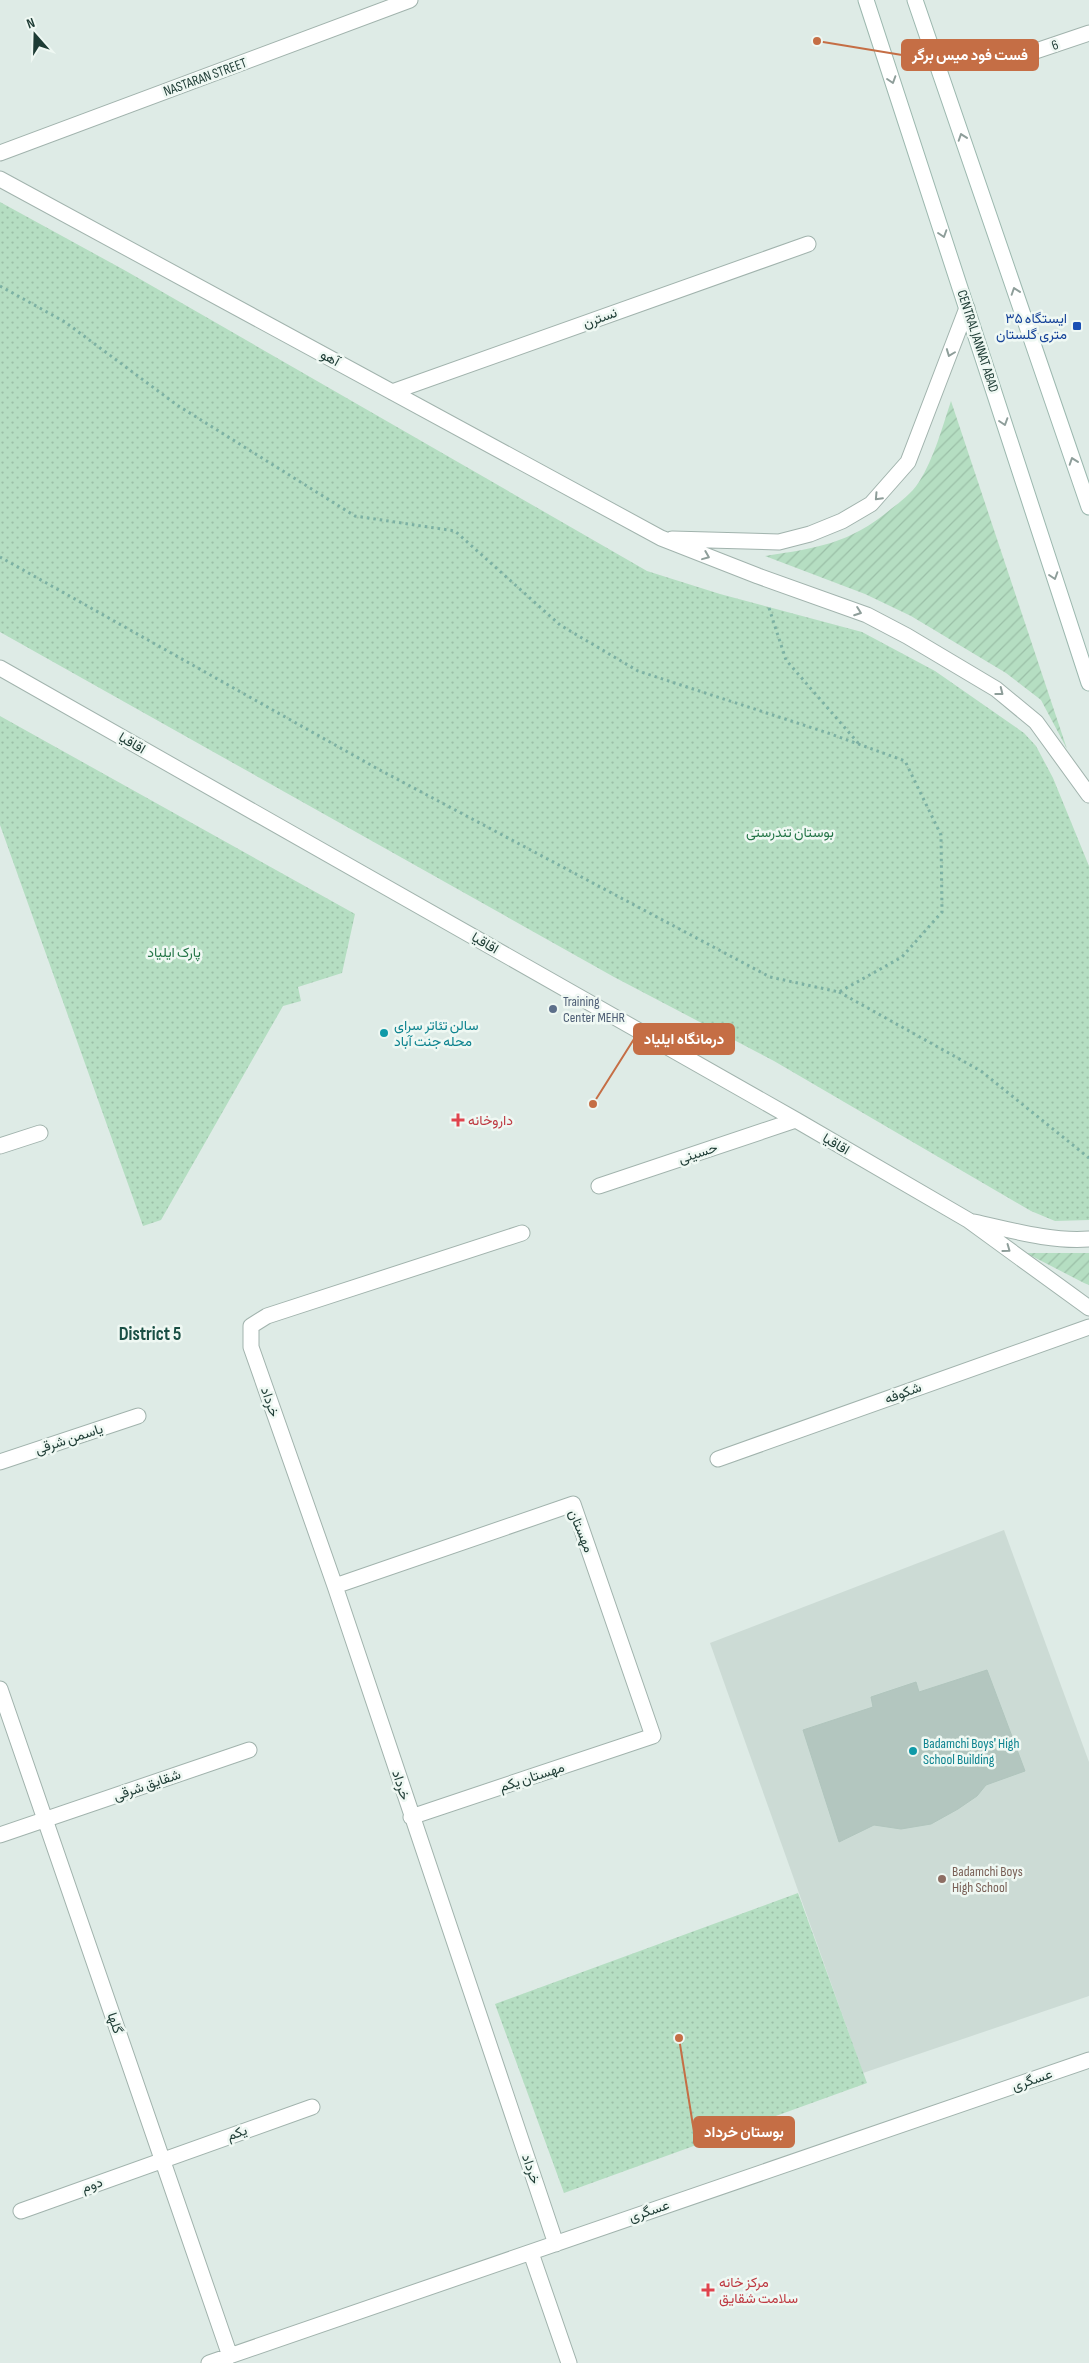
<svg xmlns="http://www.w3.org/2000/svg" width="1089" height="2363" viewBox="0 0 1089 2363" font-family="'Sofia Sans Condensed',Vazirmatn,sans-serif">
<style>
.built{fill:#ccdbd5}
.grass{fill:url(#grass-dots)}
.garden{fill:url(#garden-furrows)}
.building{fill:#b3c6bf;stroke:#b0c5bd}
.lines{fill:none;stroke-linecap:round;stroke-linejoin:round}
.street-casing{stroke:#a1b3ad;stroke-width:17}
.secondary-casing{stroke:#9cb8af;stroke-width:17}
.path{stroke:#7cb1a3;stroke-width:3;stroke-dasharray:2.5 4;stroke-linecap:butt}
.street{stroke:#fff;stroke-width:15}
.secondary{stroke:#fff;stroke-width:15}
.oneway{stroke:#8e9e9a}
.transit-dot{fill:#1a4fb4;stroke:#eff8f3;stroke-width:2}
.service-dot{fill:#5c6f8a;stroke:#eff8f3;stroke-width:2}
.culture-dot{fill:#0f9aa8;stroke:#eff8f3;stroke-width:2}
.health-dot{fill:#e0444e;stroke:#eff8f3;stroke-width:2}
.education-dot{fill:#8d6e63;stroke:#eff8f3;stroke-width:2}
.labels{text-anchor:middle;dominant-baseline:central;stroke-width:5;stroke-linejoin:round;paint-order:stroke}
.street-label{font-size:14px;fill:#1e3c35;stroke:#eff8f3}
.transit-label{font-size:14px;fill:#164399;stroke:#eff8f3;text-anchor:end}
.park-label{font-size:14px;fill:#257648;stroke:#eff8f3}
.service-label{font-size:14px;fill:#4e5e75;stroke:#eff8f3;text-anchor:start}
.culture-label{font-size:14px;fill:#0d838f;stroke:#eff8f3;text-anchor:start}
.health-label{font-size:14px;fill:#be3a42;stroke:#eff8f3;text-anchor:start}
.education-label{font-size:14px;fill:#785e54;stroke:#eff8f3;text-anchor:start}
.district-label{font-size:19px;font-weight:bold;fill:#194f44;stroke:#eff8f3}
.leader{fill:none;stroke:#c56e45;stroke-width:2}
.callout-dot{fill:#c56e45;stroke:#eff8f3;stroke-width:2}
.callout{fill:#c56e45;stroke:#c56e45;stroke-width:2}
.callout-label{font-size:15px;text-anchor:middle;font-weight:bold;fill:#fff}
</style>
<defs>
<pattern id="grass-dots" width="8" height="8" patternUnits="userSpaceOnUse" patternTransform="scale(1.25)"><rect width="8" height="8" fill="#b5dec2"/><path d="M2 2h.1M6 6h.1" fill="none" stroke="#9bbfa7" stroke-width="1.8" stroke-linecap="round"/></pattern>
<pattern id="garden-furrows" width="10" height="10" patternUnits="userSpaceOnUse" patternTransform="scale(1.25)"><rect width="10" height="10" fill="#b5dec2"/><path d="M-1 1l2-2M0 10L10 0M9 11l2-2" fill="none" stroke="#9bbfa7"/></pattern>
</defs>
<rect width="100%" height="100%" fill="#deebe6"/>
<!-- built -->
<path class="built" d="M1004 1530 1089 1762V1996L863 2073 710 1643Z"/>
<!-- grass -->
<path class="grass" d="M0 202 126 271 647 571 720 594 862 632 935 671 1024 733 1036 746 1053 778 1089 866V1220L1055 1221 1031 1211 774 1061 614 977 0 632Z
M0 716 355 914 342 973 298 987 301 1001 283 1006 161 1220 143 1226 0 825Z
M798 1893 867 2083 564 2193 495 2004Z"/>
<!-- garden -->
<path class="garden" d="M951 401 1067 749 1041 700 1006 673 911 616 865 594 765 556C817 548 849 544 891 509 900 502 912 493 919 482 934 458 942 428 951 401Z
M1026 1253H1089V1285L1084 1283Z"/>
<!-- building -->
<path class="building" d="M987 1670 1025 1771 986 1785 977 1796 958 1809 931 1824 901 1829 874 1825 839 1842 803 1730 873 1707 871 1697 916 1682 919 1692Z"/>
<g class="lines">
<defs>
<path id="street" d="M1021 56 1089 33
M0 153 410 0
M0 179 661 538 758 576 867 615 907 636 996 689 1036 722 1089 795
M392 392 808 244
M672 539 779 542 810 534 842 521 871 504 908 462 967 308
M0 668 796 1120 968 1220 1089 1308
M0 1146 40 1133
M599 1186 796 1120
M974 1222C1011 1230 1051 1242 1089 1239
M522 1233 267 1316 251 1326V1347L335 1586 556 2244
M718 1459 1089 1327
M0 1462 138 1416
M335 1586 573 1504 653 1736 411 1817
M0 1689 230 2356
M0 1835 249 1750
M21 2211 312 2107
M531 2253 569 2363
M209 2363 1089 2060"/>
<path id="secondary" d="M866 0 1089 683
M915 0 1089 507"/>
</defs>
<!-- street casing -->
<use href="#street" class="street-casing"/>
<!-- secondary casing -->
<use href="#secondary" class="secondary-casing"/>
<!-- path -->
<path class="path" d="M0 286 65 322 177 405 355 516 455 531 560 625 638 671 828 733 905 761 941 835 942 912 902 957 839 992 770 977 378 769 0 557
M769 608 786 660 859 744
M839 992 981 1071 1089 1158"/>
<!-- street -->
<use href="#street" class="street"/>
<!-- secondary -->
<use href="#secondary" class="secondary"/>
</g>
<!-- one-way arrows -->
<defs><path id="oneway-chevron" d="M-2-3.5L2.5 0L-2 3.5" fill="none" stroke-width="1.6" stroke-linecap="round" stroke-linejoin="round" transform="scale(1.25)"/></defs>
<g class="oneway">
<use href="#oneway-chevron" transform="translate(892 80) rotate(72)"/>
<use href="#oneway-chevron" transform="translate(962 137) rotate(-109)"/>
<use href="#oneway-chevron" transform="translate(943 234) rotate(72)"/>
<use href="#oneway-chevron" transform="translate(1015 291) rotate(-109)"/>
<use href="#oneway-chevron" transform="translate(950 353) rotate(111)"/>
<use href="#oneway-chevron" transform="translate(1004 422) rotate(72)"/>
<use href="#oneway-chevron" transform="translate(1073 461) rotate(-109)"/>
<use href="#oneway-chevron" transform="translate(878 497) rotate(133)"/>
<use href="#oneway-chevron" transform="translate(706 556) rotate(22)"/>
<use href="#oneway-chevron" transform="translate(1054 576) rotate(72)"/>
<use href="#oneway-chevron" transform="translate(858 612) rotate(20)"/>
<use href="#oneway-chevron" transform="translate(1000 692) rotate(38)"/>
<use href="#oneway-chevron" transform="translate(1007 1249) rotate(36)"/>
</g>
<!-- markers -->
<rect class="transit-dot" x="1072" y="321" width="10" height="10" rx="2.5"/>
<circle class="service-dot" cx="553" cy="1009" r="5"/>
<g class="culture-dot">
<circle cx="384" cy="1033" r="5"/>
<circle cx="913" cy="1751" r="5"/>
</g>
<g class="health-dot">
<path d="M455.5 1112.5h5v5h5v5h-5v5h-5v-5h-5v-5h5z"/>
<path d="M705.5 2282.5h5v5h5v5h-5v5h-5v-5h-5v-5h5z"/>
</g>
<circle class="education-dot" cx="942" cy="1879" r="5"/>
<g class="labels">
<!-- street labels -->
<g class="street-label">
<text transform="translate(1055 45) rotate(-19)">6</text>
<text transform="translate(205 77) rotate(-20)">NASTARAN STREET</text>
<text transform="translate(600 318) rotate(-20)">نسترن</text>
<text transform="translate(978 341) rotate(72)">CENTRAL JANNAT ABAD</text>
<text transform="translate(330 358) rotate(29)">آهو</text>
<text transform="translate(132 743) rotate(30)">اقاقیا</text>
<text transform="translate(485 943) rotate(30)">اقاقیا</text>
<text transform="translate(836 1144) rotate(30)">اقاقیا</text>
<text transform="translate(698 1153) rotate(-18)">حسینی</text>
<text transform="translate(903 1393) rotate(-20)">شکوفه</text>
<text transform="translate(270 1402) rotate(71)">خرداد</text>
<text transform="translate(69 1439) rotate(-18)">یاسمن شرقی</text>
<text transform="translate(581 1531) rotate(68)">مهستان</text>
<text transform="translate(532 1777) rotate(-18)">مهستان یکم</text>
<text transform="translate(147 1785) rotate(-19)">شقایق شرقی</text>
<text transform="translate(401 1785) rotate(72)">خرداد</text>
<text transform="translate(115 2023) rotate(71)">گلها</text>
<text transform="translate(1032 2080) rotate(-19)">عسگری</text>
<text transform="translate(237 2133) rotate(-20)">یکم</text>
<text transform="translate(531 2169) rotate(71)">خرداد</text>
<text transform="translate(92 2185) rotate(-20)">دوم</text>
<text transform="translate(649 2211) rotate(-19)">عسگری</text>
</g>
<!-- transit labels -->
<g class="transit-label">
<text x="1067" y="318">ایستگاه ۳۵<tspan x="1067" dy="16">متری گلستان</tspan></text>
</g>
<!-- park labels -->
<g class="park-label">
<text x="790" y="832">بوستان تندرستی</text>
<text x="174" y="952">پارک ایلیاد</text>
</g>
<!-- service labels -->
<g class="service-label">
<text x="563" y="1001">Training<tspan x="563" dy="16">Center MEHR</tspan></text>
</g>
<!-- culture labels -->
<g class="culture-label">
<text x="394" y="1025">سالن تئاتر سرای<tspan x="394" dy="16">محله جنت آباد</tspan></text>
<text x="923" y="1743">Badamchi Boys' High<tspan x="923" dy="16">School Building</tspan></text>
</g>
<!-- health labels -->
<g class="health-label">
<text x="468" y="1120">داروخانه</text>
<text x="719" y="2282">مرکز خانه<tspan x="719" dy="16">سلامت شقایق</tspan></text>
</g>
<!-- education labels -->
<g class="education-label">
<text x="952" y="1871">Badamchi Boys<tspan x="952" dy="16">High School</tspan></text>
</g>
<!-- district labels -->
<g class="district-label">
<text x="150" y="1334">District 5</text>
</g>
</g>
<!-- callouts -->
<path class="leader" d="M817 41L902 55M593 1104L634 1039M679 2038L694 2132"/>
<g class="callout-dot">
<circle cx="817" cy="41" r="5"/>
<circle cx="593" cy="1104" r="5"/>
<circle cx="679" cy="2038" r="5"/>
</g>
<g class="callout">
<rect x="902" y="40" width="136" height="30" rx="5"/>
<rect x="634" y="1024" width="100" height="30" rx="5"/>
<rect x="694" y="2117" width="100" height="30" rx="5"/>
</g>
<g class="callout-label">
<text x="970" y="60">فست فود میس برگر</text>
<text x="684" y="1044">درمانگاه ایلیاد</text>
<text x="744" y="2137">بوستان خرداد</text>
</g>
<!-- north arrow -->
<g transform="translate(35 35) rotate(340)" stroke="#eff8f3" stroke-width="4" paint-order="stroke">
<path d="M0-4L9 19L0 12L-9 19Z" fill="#1e3c35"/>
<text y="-8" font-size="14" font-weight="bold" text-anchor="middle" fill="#1e3c35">N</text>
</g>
</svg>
